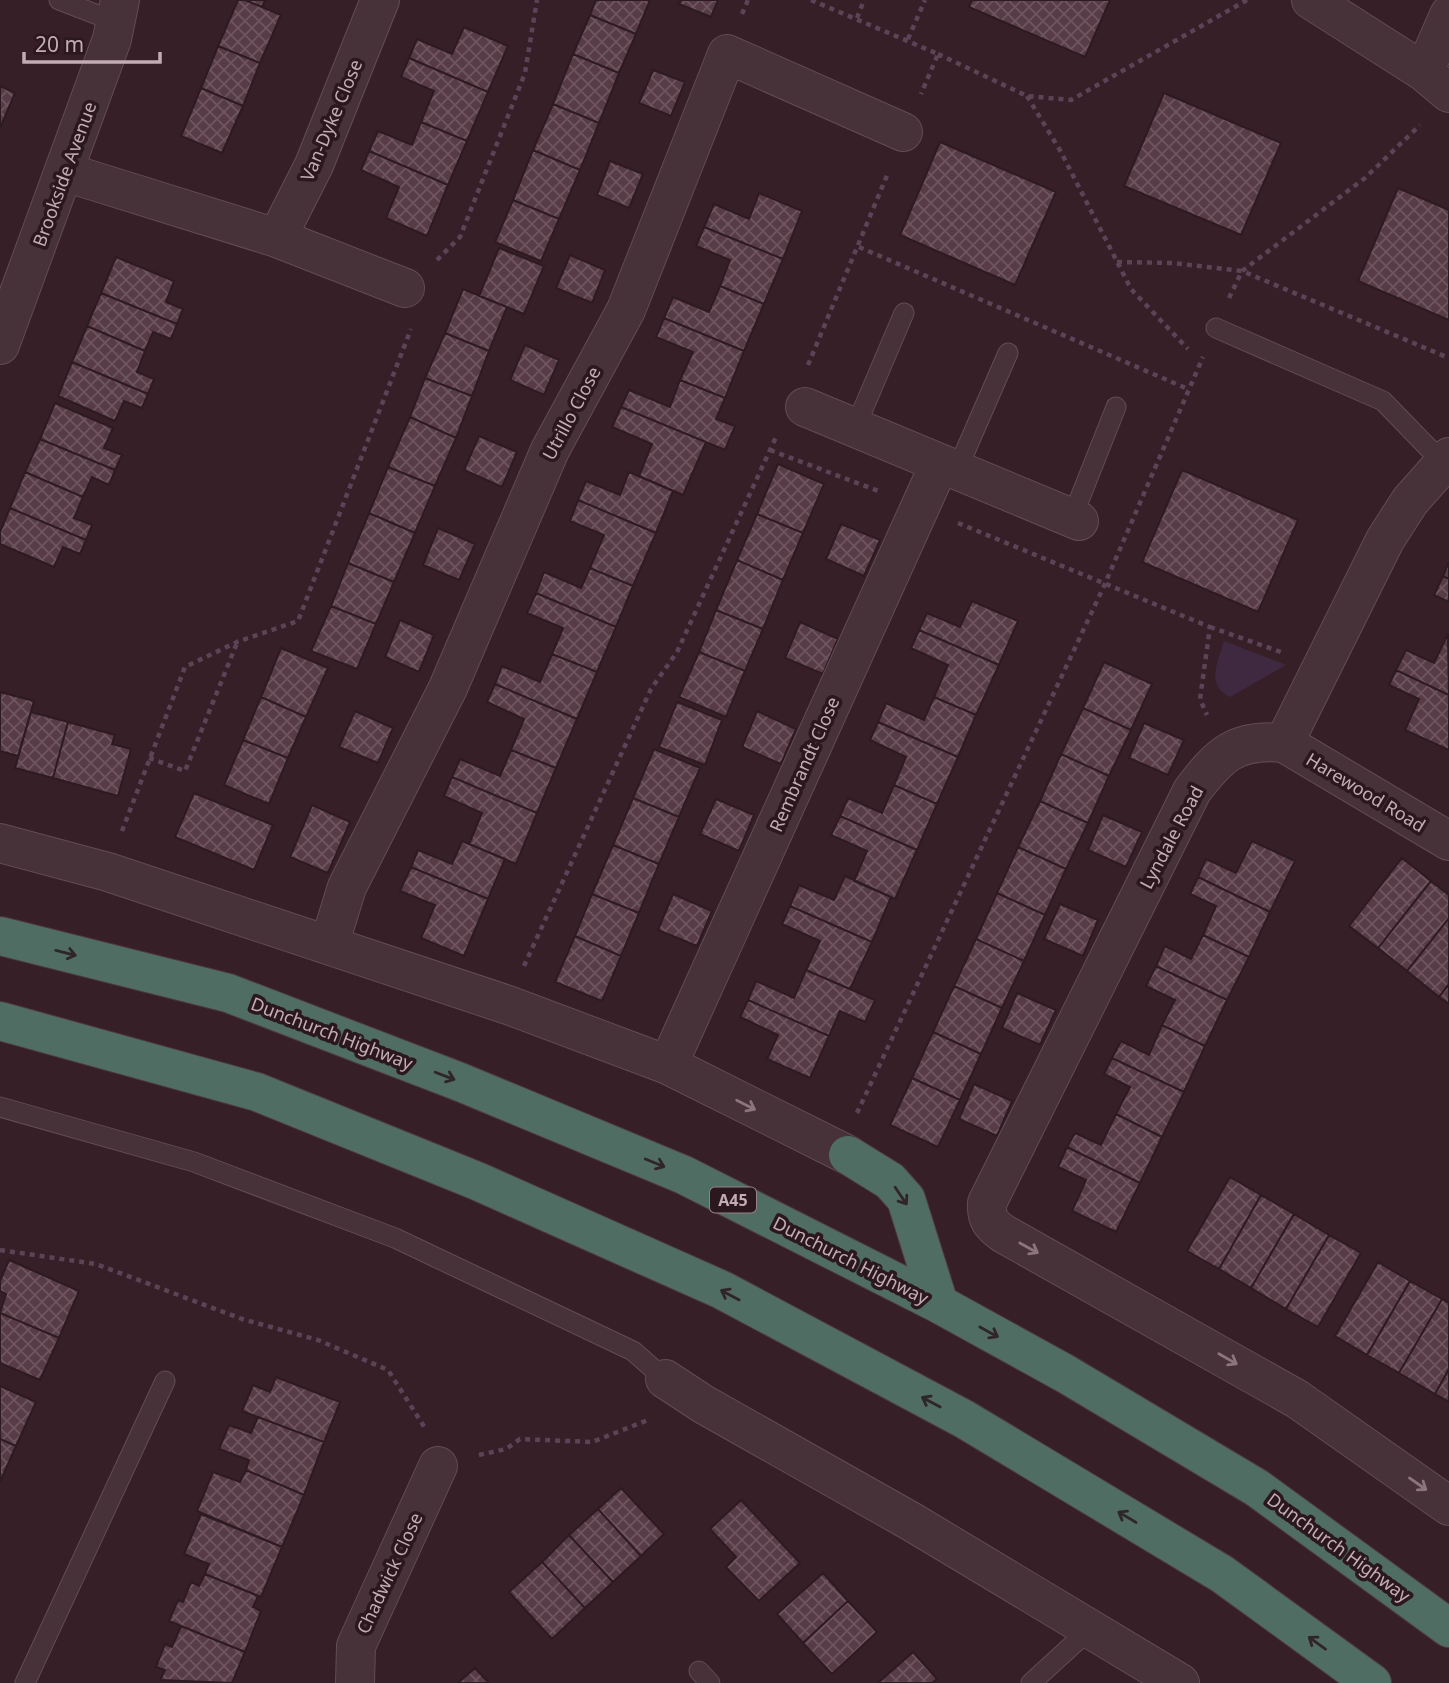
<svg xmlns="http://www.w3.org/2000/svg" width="1449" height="1683" viewBox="0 0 1449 1683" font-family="'Noto Sans',sans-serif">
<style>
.green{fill:#3f2940}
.building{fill:url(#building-cross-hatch);stroke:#2e1a21;stroke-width:2}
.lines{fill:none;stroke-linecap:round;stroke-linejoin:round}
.lane-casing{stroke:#624d54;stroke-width:21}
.street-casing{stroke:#624d54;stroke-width:40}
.highway-casing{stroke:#4f3a41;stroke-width:40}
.path{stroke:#5c4457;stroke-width:4.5;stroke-dasharray:5 5;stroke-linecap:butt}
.lane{stroke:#47323a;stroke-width:19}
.street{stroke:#47323a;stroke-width:38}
.highway{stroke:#4f6d63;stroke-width:38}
.oneway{stroke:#302529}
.oneway2{stroke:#8c757d}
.labels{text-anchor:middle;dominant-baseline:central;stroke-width:7;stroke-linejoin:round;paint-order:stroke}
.shield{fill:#2b181f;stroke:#968087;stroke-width:2}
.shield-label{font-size:16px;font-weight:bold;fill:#c4acb4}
.street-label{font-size:18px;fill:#c4acb4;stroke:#2b181f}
</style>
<defs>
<pattern id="building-cross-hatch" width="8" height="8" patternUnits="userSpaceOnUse" patternTransform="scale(1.75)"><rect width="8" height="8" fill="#573b46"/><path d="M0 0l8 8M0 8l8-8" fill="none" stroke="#6e555e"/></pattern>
</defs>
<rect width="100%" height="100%" fill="#371f28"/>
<!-- green -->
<path class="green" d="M1224 641 1286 665 1230 697C1205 685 1218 663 1224 641Z"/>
<!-- building -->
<path class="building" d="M238 0H245L281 15 260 63 218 46Z
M245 0H265L262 7Z
M596 0H650L636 34 590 15Z
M681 0H718L711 17 679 4Z
M972 0H1110L1085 57 969 7Z
M590 15 636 34 619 73 573 54Z
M464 27 508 46 488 92 409 58 417 39 452 54Z
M218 46 260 63 243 106 201 88Z
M573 54 619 73 599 123 553 104Z
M409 58 488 92 467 141 421 122 434 91 401 77Z
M653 70 685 82 671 116 639 103Z
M0 86 15 93 0 128Z
M201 88 243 106 222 153 181 136Z
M1164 93 1281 143 1241 235 1124 186Z
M553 104 599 123 580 170 533 150Z
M421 122 467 141 448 185 369 151 378 131 412 145Z
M940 142 1056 192 1015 285 900 235Z
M533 150 580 170 559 219 513 200Z
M369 151 448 185 427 236 386 218 399 187 361 170Z
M610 161 643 174 629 208 597 195Z
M1398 188 1449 210V320L1358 281Z
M759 193 802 211 783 259 704 227 714 204 749 219Z
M513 200 559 219 541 261 495 242Z
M704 227 783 259 764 304 720 286 730 260 696 246Z
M499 248 544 266 524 314 479 296Z
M570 255 605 270 592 303 556 288Z
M116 257 174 281 166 302 183 309 177 324 101 293Z
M720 286 764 304 744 351 664 318 673 297 709 312Z
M463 289 507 307 489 351 445 333Z
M101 293 177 324 171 339 153 332 145 351 87 326Z
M664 318 744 351 725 398 680 380 693 352 656 337Z
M87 326 145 351 137 372 154 379 148 394 72 362Z
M445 333 489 351 472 396 425 378Z
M525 345 559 360 544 395 510 380Z
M72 362 148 394 142 408 124 401 115 421 58 396Z
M425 378 472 396 456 438 410 417Z
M680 380 725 398 716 419 735 426 725 450 621 407 629 390 670 407Z
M55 403 113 428 104 448 122 455 115 470 40 439Z
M621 407 706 442 683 495 639 476 652 444 612 427Z
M410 417 456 438 435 486 388 467Z
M479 436 517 452 502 487 464 470Z
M40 439 115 470 109 485 92 477 83 497 25 472Z
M778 464 824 484 803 533 757 514Z
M388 467 435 486 415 533 369 513Z
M1182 470 1298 520 1258 612 1142 562Z
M25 472 83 497 74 518 92 525 86 540 10 508Z
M629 472 673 491 656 533 578 500 586 481 620 495Z
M578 500 656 533 633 586 590 568 604 535 570 521Z
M10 508 86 540 80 554 63 547 54 567 0 544V532Z
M369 513 415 533 394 582 348 563Z
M757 514 803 533 783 580 737 560Z
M841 524 880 540 864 576 826 559Z
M438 528 475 544 459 580 423 565Z
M737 560 783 580 763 629 716 610Z
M1449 562V579L1443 576Z
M348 563 394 582 376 624 331 606Z
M590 568 633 586 616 627 536 593 544 572 581 588Z
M1443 576 1449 579V602L1434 595Z
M536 593 616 627 597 672 552 654 563 628 527 613Z
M972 601 1018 621 999 665 919 630 927 613 960 627Z
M331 606 376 624 357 669 311 651Z
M716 610 763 629 745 671 699 652Z
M400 620 434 635 419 672 385 657Z
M800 622 838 639 823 674 785 658Z
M919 630 999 665 976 715 934 697 948 665 911 648Z
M1448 634 1449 695 1396 670 1406 650 1434 663Z
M281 648 328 668 306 717 261 697Z
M699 652 745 671 726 717 679 697Z
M552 654 597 672 577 719 495 684 502 666 540 682Z
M1104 662 1152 684 1131 730 1083 708Z
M1396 670 1449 695V750L1405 730 1419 699 1389 685Z
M495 684 577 719 556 768 511 750 524 719 487 702Z
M0 692 34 701 18 756 0 751Z
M261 697 306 717 288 758 243 740Z
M934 697 976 715 958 757 878 722 886 703 924 720Z
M677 702 722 720 705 765 659 747Z
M1083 708 1131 730 1109 776 1061 754Z
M355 711 393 728 378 763 339 747Z
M757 711 796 729 781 764 742 747Z
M31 712 68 722 53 778 15 768Z
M68 722 115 735 112 744 131 749 118 796 53 778Z
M878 722 958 757 937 804 894 785 906 757 870 740Z
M1144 723 1184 740 1168 775 1129 758Z
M243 740 288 758 269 804 224 785Z
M654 749 700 768 679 817 633 798Z
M511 750 556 768 537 813 452 777 460 759 500 776Z
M1061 754 1109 776 1088 823 1040 801Z
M452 777 537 813 516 864 469 844 482 813 444 796Z
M894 785 937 804 917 850 840 816 848 798 882 813Z
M194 793 273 825 254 870 175 837Z
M633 798 679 817 659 864 613 845Z
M716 799 754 815 739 851 700 834Z
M1040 801 1088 823 1066 869 1018 847Z
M312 805 350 822 328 873 290 857Z
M1103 815 1142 832 1126 867 1088 850Z
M840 816 917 850 895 899 854 881 867 851 831 835Z
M462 841 505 859 488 899 411 867 418 850 452 864Z
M1252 841 1295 861 1270 912 1198 877 1206 859 1236 873Z
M613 845 659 864 639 913 592 894Z
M1018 847 1066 869 1045 915 997 893Z
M1402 858 1431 881 1378 948 1349 926Z
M411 867 488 899 464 956 421 938 435 905 400 891Z
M845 876 891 897 872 942 790 906 799 885 834 900Z
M1198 877 1270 912 1249 957 1203 935 1216 906 1190 894Z
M1431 881 1449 895V918L1407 971 1378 948Z
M997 893 1045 915 1024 961 976 939Z
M592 894 639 913 621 956 575 936Z
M673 894 712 911 697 946 658 930Z
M1060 904 1098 920 1083 956 1044 939Z
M790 906 872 942 850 989 806 970 820 941 782 924Z
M1449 918V984L1439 997 1407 971Z
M1203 935 1249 957 1227 1000 1156 966 1165 946 1191 959Z
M575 936 621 956 602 1001 555 982Z
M976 939 1024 961 1002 1008 954 986Z
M1156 966 1227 1000 1205 1046 1162 1025 1175 1000 1146 986Z
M806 970 875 1000 865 1022 840 1011 829 1036 748 1000 756 981 794 998Z
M1449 984V1004L1439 997Z
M954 986 1002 1008 981 1054 933 1032Z
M1017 993 1056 1010 1040 1045 1002 1028Z
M748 1000 829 1036 810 1078 767 1059 778 1035 740 1017Z
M1162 1025 1205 1046 1184 1092 1112 1058 1121 1041 1149 1055Z
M933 1032 981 1054 960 1100 912 1078Z
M1112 1058 1184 1092 1162 1137 1116 1114 1130 1087 1104 1074Z
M912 1078 960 1100 938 1147 890 1125Z
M974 1084 1012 1101 997 1136 959 1119Z
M1116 1114 1162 1137 1140 1183 1067 1147 1075 1133 1101 1145Z
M1067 1147 1140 1183 1116 1232 1072 1211 1086 1180 1058 1167Z
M1230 1177 1261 1195 1219 1269 1187 1251Z
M1261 1195 1294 1214 1251 1288 1219 1269Z
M1294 1214 1329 1235 1286 1309 1251 1288Z
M1329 1235 1361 1253 1318 1327 1286 1309Z
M9 1260 79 1291 59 1338 0 1313 6 1294 0 1291V1281Z
M1378 1262 1410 1281 1367 1355 1335 1336Z
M1410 1281 1442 1299 1399 1373 1367 1355Z
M1442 1299 1449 1303V1369L1435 1394 1399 1373Z
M0 1313 59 1338 40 1380 0 1363Z
M1449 1369V1402L1435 1394Z
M276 1377 340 1402 324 1442 242 1411 253 1385 270 1392Z
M0 1386 36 1402 16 1446 0 1439Z
M258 1417 324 1442 304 1495 246 1470 249 1460 219 1449 229 1425 251 1433Z
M0 1439 16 1446 0 1482Z
M246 1470 304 1495 282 1547 197 1511 213 1472 240 1482Z
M621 1488 664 1534 641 1556 598 1509Z
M741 1500 800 1563 759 1601 726 1567 736 1557 710 1529Z
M598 1509 641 1556 613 1582 569 1535Z
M201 1514 282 1547 261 1597 205 1574 209 1564 184 1554Z
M569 1535 613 1582 585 1608 542 1562Z
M542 1562 585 1608 552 1639 509 1592Z
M823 1573 848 1601 803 1643 777 1614Z
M205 1574 258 1596 253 1607 261 1611 245 1652 169 1621 178 1600 183 1602 191 1582 199 1586Z
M848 1601 877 1632 832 1674 803 1643Z
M181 1626 245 1652 232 1683 160 1680 165 1670 156 1667 165 1644 172 1647Z
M913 1652 937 1679 932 1683H878Z
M475 1668 489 1683H458Z"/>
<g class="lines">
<defs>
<path id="lane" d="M59 0 116 22
M1216 328 1383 401 1443 463
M855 428 904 313
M957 470 1008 353
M1072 518 1116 407
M0 1107 194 1162 395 1238 633 1351 665 1379
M699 1671 710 1683
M25 1683 165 1381
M1031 1683 1091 1628"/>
<path id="street" d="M1311 0 1424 72 1449 93
M1424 72 1449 15
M65 172 277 238 314 165 380 0
M277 238 405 288
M0 345 112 39 120 0
M805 407 1079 521
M1449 457 1410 501 1385 540 1284 743C1236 738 1219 755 1192 791L987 1203C986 1219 991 1225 1004 1234L1297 1399 1449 1506
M1284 743 1449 841
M0 843 108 872 508 1005 668 1065 848 1155
M329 945 347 887 448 688 550 450 626 310 727 54 903 132
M668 1065 940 463
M665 1379 703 1404 912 1522 1180 1683
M355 1683 356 1646 438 1466"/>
<path id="highway" d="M0 936 228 993 460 1082 684 1175 939 1304 1066 1374 1257 1488 1449 1628
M0 1021 257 1092 477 1181 722 1290 964 1419 1222 1574 1372 1683
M848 1155 890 1181 906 1199 939 1304"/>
</defs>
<!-- lane casing -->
<use href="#lane" class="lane-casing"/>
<!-- street casing -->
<use href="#street" class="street-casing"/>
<!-- highway casing -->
<use href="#highway" class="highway-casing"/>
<!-- path -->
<path class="path" d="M811 0 938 54 921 94
M742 14 748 0
M857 18 864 0
M908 39 925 0
M938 54 1027 96 1071 100 1247 0
M1027 96 1061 152 1131 289 1188 349
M859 247 1188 389
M437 260 460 237 525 73 537 0
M1117 262 1173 263 1242 271 1449 358
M1229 298 1242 271 1365 178 1420 125
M808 365 888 173
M770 450 881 492
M958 523 1210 627 1200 699 1207 715
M1210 627 1281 652
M149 758 185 771 237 643
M122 831 185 667 237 642 298 621 411 329
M524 966 651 689 677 652 776 437
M857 1113 1104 586 1203 357
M0 1250 96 1264 242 1319 318 1340 388 1370 425 1428
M479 1455 506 1449 520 1439 592 1442 648 1420"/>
<!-- lane -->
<use href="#lane" class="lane"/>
<!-- street -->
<use href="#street" class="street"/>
<!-- highway -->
<use href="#highway" class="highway"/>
</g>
<!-- one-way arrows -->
<defs><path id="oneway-shaft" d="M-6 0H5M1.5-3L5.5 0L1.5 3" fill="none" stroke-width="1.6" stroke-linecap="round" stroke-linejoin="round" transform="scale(1.75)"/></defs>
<g class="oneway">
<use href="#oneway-shaft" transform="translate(66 953) rotate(14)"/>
<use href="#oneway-shaft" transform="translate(445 1076) rotate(21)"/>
<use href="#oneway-shaft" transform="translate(655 1163) rotate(22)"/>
<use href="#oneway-shaft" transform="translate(901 1196) rotate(56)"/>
<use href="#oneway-shaft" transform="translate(730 1295) rotate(-152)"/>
<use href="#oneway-shaft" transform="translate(989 1332) rotate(29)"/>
<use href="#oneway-shaft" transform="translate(931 1402) rotate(-152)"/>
<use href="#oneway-shaft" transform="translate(1127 1517) rotate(-149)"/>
<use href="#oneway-shaft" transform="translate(1317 1643) rotate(-144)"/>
</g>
<g class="oneway2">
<use href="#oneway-shaft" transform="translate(746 1105) rotate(27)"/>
<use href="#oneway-shaft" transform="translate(1029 1248) rotate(29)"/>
<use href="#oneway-shaft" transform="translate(1228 1359) rotate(30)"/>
<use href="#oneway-shaft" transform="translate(1418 1484) rotate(35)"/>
</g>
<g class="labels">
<!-- shield labels -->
<rect class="shield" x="710" y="1187.5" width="46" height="25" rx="5"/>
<g class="shield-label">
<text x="733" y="1200">A45</text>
</g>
<!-- street labels -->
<g class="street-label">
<text transform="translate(331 120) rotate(-67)">Van-Dyke Close</text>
<text transform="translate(64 174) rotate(-70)">Brookside Avenue</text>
<text transform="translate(571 413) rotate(-62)">Utrillo Close</text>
<text transform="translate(804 764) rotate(-66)">Rembrandt Close</text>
<text transform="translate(1366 792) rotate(31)">Harewood Road</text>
<text transform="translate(1171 837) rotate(-62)">Lyndale Road</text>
<text transform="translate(332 1033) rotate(21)">Dunchurch Highway</text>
<text transform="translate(851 1260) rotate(27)">Dunchurch Highway</text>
<text transform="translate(1339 1547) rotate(36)">Dunchurch Highway</text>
<text transform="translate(389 1573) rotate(-65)">Chadwick Close</text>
</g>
</g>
<!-- scale -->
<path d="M24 52v10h136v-10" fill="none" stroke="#c4acb4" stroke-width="3.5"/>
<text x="35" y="52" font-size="21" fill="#c4acb4" stroke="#2b181f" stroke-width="5" paint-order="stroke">20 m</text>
</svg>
